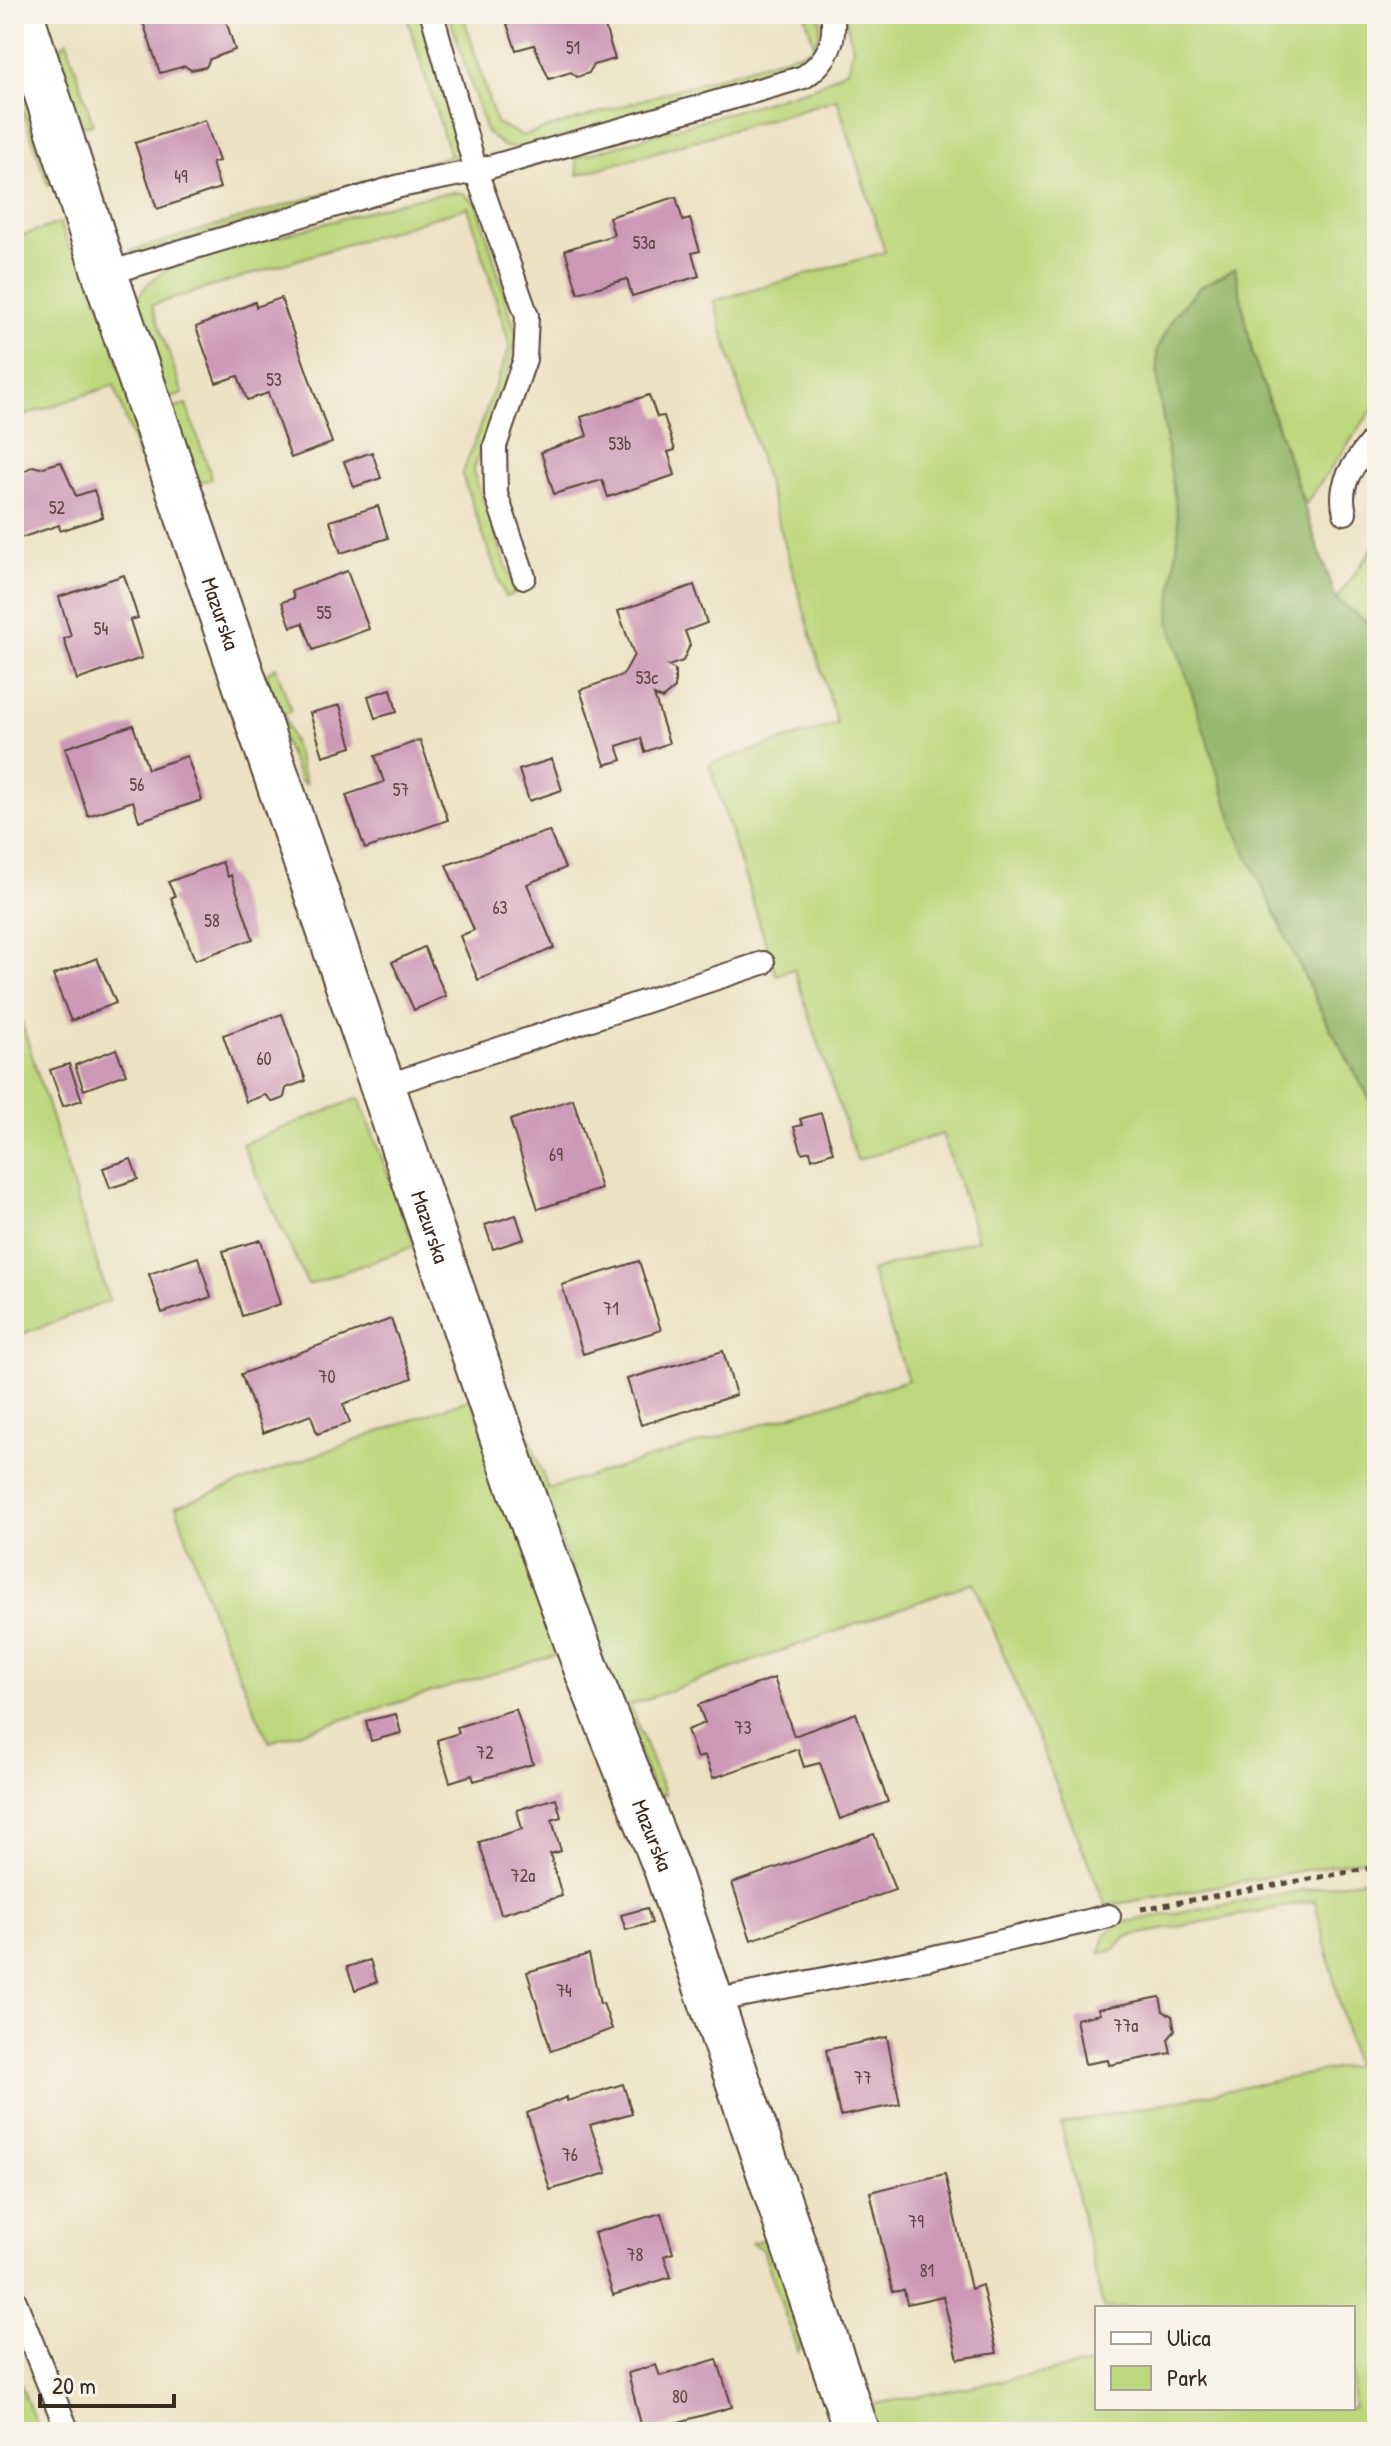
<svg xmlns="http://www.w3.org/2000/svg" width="1391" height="2446" viewBox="0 0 1391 2446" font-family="'Patrick Hand',sans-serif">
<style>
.green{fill:#bdd77c;stroke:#7c804d;stroke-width:2}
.forest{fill:#96b86c;stroke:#687145;stroke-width:2}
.building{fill:#cc98b6}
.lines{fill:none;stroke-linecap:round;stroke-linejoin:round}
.service-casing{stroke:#564537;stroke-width:26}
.minor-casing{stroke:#564537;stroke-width:48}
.path{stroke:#564537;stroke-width:5;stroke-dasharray:6 6;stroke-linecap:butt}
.service{stroke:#fff;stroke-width:22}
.minor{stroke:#fff;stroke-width:44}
.labels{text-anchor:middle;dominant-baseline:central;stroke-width:6;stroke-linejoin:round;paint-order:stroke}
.number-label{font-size:18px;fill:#5f4644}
.street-label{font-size:22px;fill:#3b2a1e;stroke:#f7f3e8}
</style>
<rect width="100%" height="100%" fill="#f7f3e8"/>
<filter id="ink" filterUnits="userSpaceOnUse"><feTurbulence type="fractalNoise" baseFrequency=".0125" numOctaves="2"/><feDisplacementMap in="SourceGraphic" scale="16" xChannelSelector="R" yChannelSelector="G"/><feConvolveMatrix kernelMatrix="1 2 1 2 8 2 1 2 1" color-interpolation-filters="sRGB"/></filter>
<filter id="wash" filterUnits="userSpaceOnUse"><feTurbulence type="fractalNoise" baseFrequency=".006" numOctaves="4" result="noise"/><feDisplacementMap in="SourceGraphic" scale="32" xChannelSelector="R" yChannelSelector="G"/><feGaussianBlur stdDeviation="1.8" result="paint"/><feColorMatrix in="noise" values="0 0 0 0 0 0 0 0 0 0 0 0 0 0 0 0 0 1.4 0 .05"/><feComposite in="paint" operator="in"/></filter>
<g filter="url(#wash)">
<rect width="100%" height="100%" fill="#ede1c3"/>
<!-- green -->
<path class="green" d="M406 14H422L460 151 454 161 135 255 131 251 450 156Z
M449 14H463L496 123 522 136 815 48 805 14H820C824 42 809 57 786 71L527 148 505 147 486 132Z
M844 14H1377V403L1305 505 1253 356 1235 269 1200 287 1174 316 1157 350 1158 385 1179 527 1170 621 1236 831 1324 1017 1377 1112V1857L1106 1906 974 1582 630 1705 665 1795 654 1793 519 1430 523 1420 548 1489 908 1380 871 1271 978 1239 942 1134 857 1160 794 969 776 975 709 764 837 724 714 301 885 252 837 99 578 175 576 158 818 86 848 68 853 48Z
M67 41 93 125H78L56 52Z
M14 43 56 173 48 186 14 83Z
M453 192 463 193 478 205 517 337 505 384 473 471 516 593 505 597 462 475 510 346 468 207 152 305 183 394 163 401 135 308C139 287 155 277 172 267L407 200Z
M60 223 69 248 81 250 148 449 139 458 114 385 14 419V238Z
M186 404 212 479 202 482 189 478 166 412Z
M1377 542V629L1336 600Z
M276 667 291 711 284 714 306 784 301 782 257 679Z
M14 998 109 1301 14 1337Z
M359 1098 415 1246 308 1285 242 1144Z
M472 1398 567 1651 269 1742 214 1618 176 1506Z
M1377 1877V2432H873L864 2406 1097 2363V2408H1353V2308H1103L1061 2124 1354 2065 1315 1901 1125 1937 1114 1950 1100 1953 1105 1935 1120 1923Z
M767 2238 773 2241 804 2337 798 2352 763 2250 752 2243Z
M14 2367 39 2432H14Z"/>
<!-- forest -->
<path class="forest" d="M1235 268 1253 356 1336 600 1377 629V1112L1324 1017 1236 831 1169 621 1179 527 1158 385 1157 350 1174 316 1200 287Z"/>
<g id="blocks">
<!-- building -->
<path class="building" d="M158 14H224L235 50 210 59 206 67 191 70 185 66 160 73 142 19Z
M538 14 553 17 601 14 615 59 593 65 589 73 577 77 571 72 549 79 534 45 516 50 507 24Z
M205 120 219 161 212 163 220 188 157 209 135 143Z
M676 197 683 221 690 219 700 251 692 253 699 276 632 296 627 279 578 293 565 250 614 235 609 217Z
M281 298 332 443 291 458 268 393 247 400 238 376 216 383 196 327 255 302 256 307Z
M649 395 657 417 664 416 675 450 668 452 675 475 608 497 602 480 554 494 541 452 587 436 581 417Z
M372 452 381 478 354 487 344 462Z
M61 462 76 496 94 490 103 517 60 531 59 525 14 540V477L33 466 40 468Z
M378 506 388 538 341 553 330 521Z
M347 571 369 629 313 650 303 623 291 627 282 602 294 598 292 591Z
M124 575 138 618 130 620 142 658 77 680 64 639 71 636 59 597Z
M694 585 707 623 685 631 690 645 683 661 668 666 675 670V688L662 699 654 695 669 743 645 752 641 738 617 746 622 760 605 765 580 690 623 675 634 655 618 611Z
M391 689 397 712 375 718 368 696Z
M340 705 352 747 323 756 310 713Z
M133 725 148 769 187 756 202 800 139 821 133 801 88 816 65 748Z
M420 740 448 820 365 849 346 795 384 782 375 756Z
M552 759 562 790 529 801 519 770Z
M549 831 565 868 527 884 554 948 478 980 460 936 474 930 446 865Z
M222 862 228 877 231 875 253 939 195 960 171 898 175 896 168 882Z
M424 947 446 996 414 1010 392 962Z
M97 958 116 1003 71 1021 53 975Z
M282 1014 306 1081 286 1088 284 1098 273 1102 265 1095 246 1102 223 1035Z
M116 1049 126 1074 84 1090 75 1065Z
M69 1064 82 1100 63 1106 50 1070Z
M573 1099 601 1189 538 1209 510 1120Z
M821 1113 833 1152 812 1159 810 1151 802 1153 794 1127 802 1125 800 1119Z
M131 1159 138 1179 110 1188 103 1168Z
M516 1215 524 1239 493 1249 485 1225Z
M261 1240 280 1304 242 1316 223 1251Z
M198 1257 211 1297 162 1313 149 1274Z
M639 1261 661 1330 583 1354 562 1285Z
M391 1319 412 1378 343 1404 350 1423 317 1434 311 1415 263 1433 241 1374Z
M723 1351 736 1395 641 1425 627 1379Z
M774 1678 794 1736 856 1713 888 1802 840 1819 820 1763 804 1767 798 1749 713 1778 705 1756 697 1758 687 1730 705 1723 698 1705Z
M516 1709 533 1764 474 1781 472 1775 450 1782 437 1740 459 1733 457 1727Z
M396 1714 401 1733 371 1741 366 1721Z
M556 1798 561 1817 552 1820 561 1851 550 1854 562 1896 501 1914 479 1842 522 1829 517 1810Z
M874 1834 895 1890 751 1940 732 1883Z
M647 1908 652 1923 626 1930 621 1915Z
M589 1954 600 2004 603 2003 612 2029 551 2051 527 1972Z
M370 1960 377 1982 355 1990 347 1967Z
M1160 1997 1163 2011 1172 2016 1175 2031 1168 2039 1171 2053 1109 2065 1108 2060 1085 2064 1076 2019 1100 2014 1098 2009Z
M887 2037 900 2104 840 2116 826 2050Z
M623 2084 632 2113 590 2125 607 2173 550 2190 527 2113 567 2097V2101Z
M945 2174 971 2289 982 2285 997 2353 958 2359 943 2296 907 2304 904 2290 893 2292 870 2192Z
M661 2213 673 2253 664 2256 671 2277 613 2295 594 2233Z
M717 2359 732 2407 643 2432 628 2373 656 2365 660 2376Z"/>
</g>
</g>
<g filter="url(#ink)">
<use href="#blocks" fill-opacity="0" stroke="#564537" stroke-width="2"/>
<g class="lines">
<defs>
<path id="service" d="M432 14 476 171 804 77C827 61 837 42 832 14
M105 274 400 186 476 171 527 316 525 359 495 446 496 494 524 577
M1345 513C1336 480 1358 460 1377 434
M382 1087 763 963
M713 2001 926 1959 1109 1916
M14 2299 68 2432"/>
<g id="minor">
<path id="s1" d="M21 14 105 274 516 1477 588 1673 666 1868 857 2432"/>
</g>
</defs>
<!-- service casing -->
<use href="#service" class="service-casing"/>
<!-- minor casing -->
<use href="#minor" class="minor-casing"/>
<!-- path -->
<path class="path" d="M1141 1909 1377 1867"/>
<!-- service -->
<use href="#service" class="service"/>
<!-- minor -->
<use href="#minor" class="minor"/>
</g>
</g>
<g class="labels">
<!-- number labels -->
<g class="number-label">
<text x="573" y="47">51</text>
<text x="181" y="176">49</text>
<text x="644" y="242">53a</text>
<text x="274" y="379">53</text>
<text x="620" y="443">53b</text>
<text x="57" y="507">52</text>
<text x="324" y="612">55</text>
<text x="101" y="628">54</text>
<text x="647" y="677">53c</text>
<text x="137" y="784">56</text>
<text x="401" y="789">57</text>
<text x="500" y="907">63</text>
<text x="212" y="920">58</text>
<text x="264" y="1058">60</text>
<text x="556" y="1154">69</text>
<text x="611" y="1308">71</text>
<text x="327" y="1376">70</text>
<text x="743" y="1727">73</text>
<text x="485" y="1752">72</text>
<text x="523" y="1875">72a</text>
<text x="564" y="1990">74</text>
<text x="1126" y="2025">77a</text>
<text x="863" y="2077">77</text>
<text x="570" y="2154">76</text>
<text x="916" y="2221">79</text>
<text x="635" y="2254">78</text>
<text x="927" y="2270">81</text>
<text x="680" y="2396">80</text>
</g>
<!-- street labels -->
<g class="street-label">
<text stroke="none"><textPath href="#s1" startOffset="632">Mazurska</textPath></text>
<text stroke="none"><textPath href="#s1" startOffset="1280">Mazurska</textPath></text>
<text stroke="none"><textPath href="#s1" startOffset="1928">Mazurska</textPath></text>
</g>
</g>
<!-- margin -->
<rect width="1391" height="2446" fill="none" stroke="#f7f3e8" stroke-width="48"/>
<!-- legend -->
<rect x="1095" y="2306" width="260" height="104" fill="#f7f3e8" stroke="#aca397" stroke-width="2"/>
<rect x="1111" y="2332" width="40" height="12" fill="#ffffff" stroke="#aca397" stroke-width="2"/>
<text x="1167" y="2346" font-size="24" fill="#3b2a1e">Ulica</text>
<rect x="1111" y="2366" width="40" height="24" fill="#bdd77c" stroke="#aca397" stroke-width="2"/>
<text x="1167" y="2386" font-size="24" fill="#3b2a1e">Park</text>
<!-- scale -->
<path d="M40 2394v12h134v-12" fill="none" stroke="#3b2a1e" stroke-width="4"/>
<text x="52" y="2394" font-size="24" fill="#3b2a1e" stroke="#f7f3e8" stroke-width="6" paint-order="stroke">20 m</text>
</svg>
